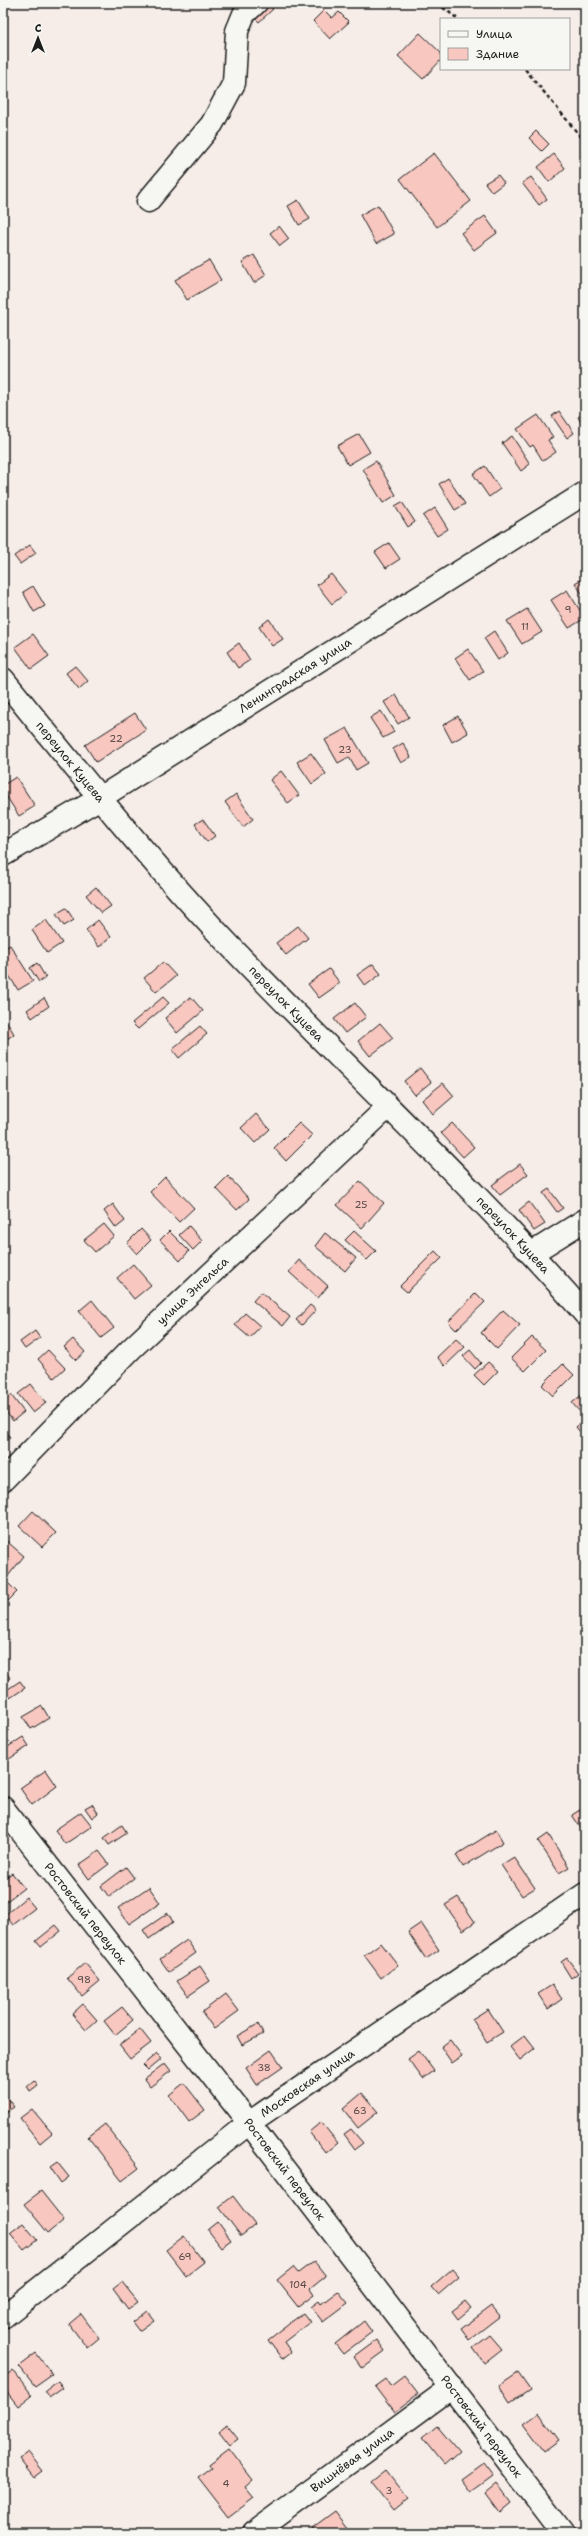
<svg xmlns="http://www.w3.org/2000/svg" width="588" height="2536" viewBox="0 0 588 2536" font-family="'Shantell Sans',sans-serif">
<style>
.building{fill:#f7c7c0;stroke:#1c1c1c}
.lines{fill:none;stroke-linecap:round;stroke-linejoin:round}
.minor-casing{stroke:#1c1c1c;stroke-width:25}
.tertiary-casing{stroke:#1c1c1c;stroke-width:25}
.path{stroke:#1c1c1c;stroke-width:2.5;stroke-dasharray:4 3;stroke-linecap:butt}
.minor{stroke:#f6f6f2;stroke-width:22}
.tertiary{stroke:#f6f6f2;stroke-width:22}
.labels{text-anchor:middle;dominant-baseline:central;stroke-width:3;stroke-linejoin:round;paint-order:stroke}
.number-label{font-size:10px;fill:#534745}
.street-label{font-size:12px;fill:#1c1c1c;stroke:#f6f6f2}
</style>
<rect width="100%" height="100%" fill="#f6ede8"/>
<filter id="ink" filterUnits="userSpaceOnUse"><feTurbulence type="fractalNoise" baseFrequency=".025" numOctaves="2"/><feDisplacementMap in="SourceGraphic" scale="8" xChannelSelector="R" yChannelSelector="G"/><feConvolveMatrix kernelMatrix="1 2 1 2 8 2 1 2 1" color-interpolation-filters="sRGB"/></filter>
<g filter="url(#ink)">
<!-- building -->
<path class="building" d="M266 3 273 9 259 22 252 15Z
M324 10 332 18 339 12 349 22 330 39 313 21Z
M420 33 441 53V60L423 79 398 56Z
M536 131 549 144 542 151 529 138Z
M434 153 471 201 437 227 400 179Z
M554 154 565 168 549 182 538 167Z
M498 175 504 183 492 192 485 183Z
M531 177 547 199 539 205 522 183Z
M298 200 310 219 299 225 288 206Z
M378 205 394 234 376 244 360 215Z
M485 216 497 233 474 250 461 233Z
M279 226 289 239 280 246 270 233Z
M254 255 266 275 254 283 242 262Z
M209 260 221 280 187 300 175 280Z
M559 411 574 433 567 438 552 416Z
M585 413V430L578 417Z
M538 415 553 437 548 440 556 452 543 461 533 445 530 447 517 429Z
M359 434 370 452 348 465 337 446Z
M512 436 530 464 521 471 502 443Z
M376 461 396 495 383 503 363 469Z
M485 466 500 489 489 497 473 474Z
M448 478 465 504 455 510 439 484Z
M402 502 415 522 408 527 395 506Z
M435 508 448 529 437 536 423 516Z
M389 543 400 559 386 568 375 552Z
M30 545 36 553 20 564 14 556Z
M331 574 346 593 332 604 317 585Z
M585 577V598L575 583Z
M33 586 45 606 34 612 23 592Z
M567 590 585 618 569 628 551 600Z
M527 609 542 632 522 644 507 621Z
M269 619 283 639 272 646 259 627Z
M494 631 508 653 498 660 484 638Z
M33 634 49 656 31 669 15 647Z
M239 643 250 660 238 668 227 652Z
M468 649 483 671 470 680 455 658Z
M75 666 88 681 79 689 66 673Z
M396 695 409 717 398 724 384 702Z
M381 711 394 732 383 738 370 718Z
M135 713 146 730 96 762 85 745Z
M458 716 468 733 452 742 443 725Z
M347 728 368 763 356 770 349 757 338 763 325 740Z
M403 743 411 757 401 763 393 749Z
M311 753 326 774 312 784 297 762Z
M281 771 299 795 288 803 270 780Z
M16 777 35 806 19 816 3 791V785Z
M236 794 253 819 243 827 225 802Z
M203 819 215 836 207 842 195 824Z
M96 887 111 906 101 913 86 895Z
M66 908 74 920 64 926 56 914Z
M46 920 62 943 47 953 32 930Z
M98 920 111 937 99 947 86 930Z
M298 926 308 938 286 955 276 943Z
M10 945 33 981 18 990 3 966V949Z
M163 962 176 976 156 992 144 978Z
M37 963 46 978 39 982 30 968Z
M373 964 381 974 365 986 357 975Z
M329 969 340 983 319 998 308 984Z
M163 997 169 1003 138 1029 132 1023Z
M191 997 203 1011 177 1033 165 1018Z
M44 998 49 1006 32 1018 27 1010Z
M355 1003 366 1017 345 1033 334 1019Z
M7 1022 14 1034 3 1042V1024Z
M380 1023 393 1038 370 1056 358 1041Z
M200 1026 207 1034 179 1058 172 1049Z
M420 1068 431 1082 415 1095 404 1081Z
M443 1083 454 1096 433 1114 422 1100Z
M256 1114 270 1129 255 1143 241 1128Z
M299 1123 312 1135 286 1161 274 1148Z
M452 1123 474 1147 463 1157 441 1133Z
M520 1164 528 1174 500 1195 492 1185Z
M228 1176 249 1199 237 1210 216 1188Z
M165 1177 194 1208 179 1222 150 1192Z
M360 1181 384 1203 362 1228 337 1205Z
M549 1189 563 1208 557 1212 543 1193Z
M529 1202 545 1224 534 1231 519 1210Z
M113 1204 125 1221 116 1228 104 1211Z
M104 1224 114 1236 95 1252 84 1240Z
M189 1226 202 1241 193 1250 179 1235Z
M141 1229 151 1240 137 1254 127 1243Z
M169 1231 189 1251 180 1261 160 1240Z
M354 1231 376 1251 367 1260 345 1240Z
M325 1233 356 1258 345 1271 315 1246Z
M435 1251 442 1258 407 1292 400 1286Z
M299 1260 328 1286 318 1298 289 1272Z
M133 1264 151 1285 134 1299 117 1278Z
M261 1292 290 1317 283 1326 253 1301Z
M476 1293 485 1302 456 1330 448 1322Z
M92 1300 114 1328 101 1338 79 1311Z
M310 1305 316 1310 302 1325 296 1320Z
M503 1310 520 1325 497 1349 481 1333Z
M245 1313 260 1326 250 1338 235 1325Z
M35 1331 40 1338 25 1349 20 1342Z
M532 1337 546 1350 525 1371 511 1358Z
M73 1339 85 1352 76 1360 64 1347Z
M456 1339 465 1347 445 1366 437 1357Z
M48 1350 65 1368 54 1378 38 1359Z
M470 1350 481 1363 475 1369 463 1356Z
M488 1362 498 1371 484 1385 474 1375Z
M563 1364 574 1375 553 1396 542 1385Z
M31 1384 46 1403 33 1413 18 1394Z
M585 1392V1410L581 1413 572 1403Z
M11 1395 24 1412 13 1421 3 1408V1401Z
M585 1419V1438L576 1427Z
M3 1429 10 1437 3 1443Z
M33 1511 56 1533 42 1547 19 1526Z
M4 1539 24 1556 8 1576 3 1571Z
M9 1584 17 1592 3 1606V1589Z
M3 1667 10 1678 3 1683Z
M20 1681 25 1688 10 1698 5 1691Z
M42 1706 49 1718 31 1729 23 1717Z
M23 1737 29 1746 3 1763V1750Z
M46 1770 57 1786 32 1805 20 1788Z
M92 1804 98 1813 92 1818 85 1808Z
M583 1808 585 1811V1834L572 1815Z
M81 1812 92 1826 65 1844 55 1830Z
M122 1825 127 1833 109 1845 104 1838Z
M496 1830 503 1842 463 1867 456 1855Z
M548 1834 569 1867 559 1873 538 1841Z
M99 1851 109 1864 89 1879 79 1865Z
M514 1857 535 1888 522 1896 501 1865Z
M126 1867 134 1878 109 1897 101 1886Z
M12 1873 24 1888 4 1903 3 1879Z
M149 1887 160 1903 129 1924 118 1908Z
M26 1897 35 1908 13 1925 5 1915Z
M458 1897 475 1922 463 1930 445 1905Z
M168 1913 173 1922 149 1939 143 1930Z
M421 1923 439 1950 426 1959 408 1932Z
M56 1925 61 1931 41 1947 36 1941Z
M187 1940 196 1953 169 1972 160 1959Z
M381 1943 398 1965 381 1978 364 1955Z
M567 1958 578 1973 571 1978 561 1962Z
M85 1963 100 1981 82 1996 67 1978Z
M200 1966 210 1981 188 1996 177 1981Z
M552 1985 562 1999 548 2009 538 1994Z
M226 1994 239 2011 214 2029 202 2012Z
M83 2004 97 2020 86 2030 72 2014Z
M122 2007 133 2020 115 2035 104 2021Z
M488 2009 503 2032 487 2042 472 2019Z
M258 2024 263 2034 242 2045 237 2036Z
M140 2029 151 2043 130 2059 119 2045Z
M525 2035 535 2048 520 2060 510 2047Z
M450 2040 462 2056 452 2063 441 2047Z
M271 2050 283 2067 257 2085 246 2068Z
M419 2051 434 2071 423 2079 408 2059Z
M157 2053 162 2058 148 2070 143 2065Z
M165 2063 171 2071 150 2087 144 2079Z
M34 2080 38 2085 30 2091 27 2086Z
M184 2083 205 2110 189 2122 169 2095Z
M3 2093 14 2107 6 2112 3 2108Z
M362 2093 378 2112 358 2128 343 2109Z
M32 2109 52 2133 40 2143 20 2118Z
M321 2122 338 2143 326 2153 309 2132Z
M105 2124 139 2168 122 2181 88 2137Z
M351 2129 363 2143 355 2149 344 2134Z
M57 2162 69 2177 61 2183 50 2167Z
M41 2191 64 2220 48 2233 24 2204Z
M233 2196 255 2225 241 2236 219 2207Z
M218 2222 231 2240 221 2247 208 2230Z
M23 2223 37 2240 24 2250 10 2233Z
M184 2236 204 2262 186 2276 166 2250Z
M314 2261 326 2276 310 2289 314 2295 298 2307 277 2280 293 2267 298 2273Z
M452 2269 459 2277 438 2295 431 2287Z
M122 2282 138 2302 128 2309 113 2289Z
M338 2291 348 2303 323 2322 311 2307 319 2301 321 2304Z
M465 2301 471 2308 458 2319 452 2311Z
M492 2306 500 2316 469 2340 461 2329Z
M147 2311 154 2320 139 2331 132 2322Z
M303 2313 310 2322 284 2342 291 2352 282 2359 268 2340Z
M81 2314 99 2338 87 2348 69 2324Z
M364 2321 372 2332 343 2354 335 2344Z
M490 2335 502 2349 484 2363 473 2348Z
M377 2340 385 2351 362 2368 354 2357Z
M36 2353 52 2374 35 2386 19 2366Z
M13 2370 32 2395 18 2406 3 2387V2378Z
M518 2373 530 2390 510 2403 499 2386Z
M404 2376 418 2394 394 2412 375 2387 386 2379 391 2386Z
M58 2381 63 2388 49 2398 44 2392Z
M539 2413 559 2440 544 2451 524 2424Z
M227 2425 238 2439 230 2445 219 2431Z
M437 2426 459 2452 444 2465 422 2438Z
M229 2449 253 2480 245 2487 254 2498 229 2517 198 2477 211 2467 209 2464Z
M28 2452 43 2471 35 2477 20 2458Z
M483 2463 493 2476 471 2492 461 2479Z
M385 2470 408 2499 393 2511 370 2482Z
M497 2484 511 2503 500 2512 486 2493Z
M335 2511 352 2533H316L312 2528Z"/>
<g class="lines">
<defs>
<g id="minor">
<path d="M148 201 212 124 234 83 237 31 244 14 256 3"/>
<path id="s1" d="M3 855 100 798 585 493"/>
<path d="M532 1253 585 1220"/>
<path id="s2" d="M3 1480 131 1349 388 1107"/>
<path id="s3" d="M3 1808 249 2123 563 2533"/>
<path id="s4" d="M3 2317 249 2123 585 1894"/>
<path id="s5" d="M253 2533 452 2387"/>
</g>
<g id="tertiary">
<path id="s6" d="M3 679C72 764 141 851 216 931 337 1060 469 1180 585 1314"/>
</g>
</defs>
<!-- minor casing -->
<use href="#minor" class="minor-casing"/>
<!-- tertiary casing -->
<use href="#tertiary" class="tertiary-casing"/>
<!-- path -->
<path class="path" d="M437 3 458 19
M525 69 585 142"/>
<!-- minor -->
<use href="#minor" class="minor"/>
<!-- tertiary -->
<use href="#tertiary" class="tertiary"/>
</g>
</g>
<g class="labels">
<!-- number labels -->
<g class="number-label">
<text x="568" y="609">9</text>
<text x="525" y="626">11</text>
<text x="116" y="738">22</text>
<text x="345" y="749">23</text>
<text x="361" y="1204">25</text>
<text x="84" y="1979">98</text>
<text x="264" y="2067">38</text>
<text x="360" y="2110">63</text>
<text x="185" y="2256">69</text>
<text x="298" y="2284">104</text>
<text x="226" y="2483">4</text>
<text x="389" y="2490">3</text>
</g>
<!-- street labels -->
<g class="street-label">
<text stroke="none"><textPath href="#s1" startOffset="343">Ленинградская улица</textPath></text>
<text stroke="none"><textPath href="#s6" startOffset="107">переулок Куцева</textPath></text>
<text stroke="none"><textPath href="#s6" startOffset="431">переулок Куцева</textPath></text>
<text stroke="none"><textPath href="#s6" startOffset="755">переулок Куцева</textPath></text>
<text stroke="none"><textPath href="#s2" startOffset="268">улица Энгельса</textPath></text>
<text stroke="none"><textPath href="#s3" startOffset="134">Ростовский переулок</textPath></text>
<text stroke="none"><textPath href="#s4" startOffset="384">Московская улица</textPath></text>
<text stroke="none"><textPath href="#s3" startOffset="458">Ростовский переулок</textPath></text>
<text stroke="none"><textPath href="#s3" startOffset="782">Ростовский переулок</textPath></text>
<text stroke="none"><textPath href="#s5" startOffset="123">Вишнёвая улица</textPath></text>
</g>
</g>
<!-- margin -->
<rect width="588" height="2536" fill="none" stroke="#f6f6f2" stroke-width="16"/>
<rect x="8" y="8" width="572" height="2520" fill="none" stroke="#1c1c1c" stroke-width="1.5" filter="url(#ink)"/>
<!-- legend -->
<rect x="440" y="18" width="130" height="52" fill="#f6f6f2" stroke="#9f9f9c"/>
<rect x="448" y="31" width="20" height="6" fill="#f6f6f2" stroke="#9f9f9c"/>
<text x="476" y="38" font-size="12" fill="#1c1c1c">Улица</text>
<rect x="448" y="48" width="20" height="12" fill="#f7c7c0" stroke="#9f9f9c"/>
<text x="476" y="58" font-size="12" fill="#1c1c1c">Здание</text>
<!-- north arrow -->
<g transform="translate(38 38)" stroke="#f6f6f2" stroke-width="3" paint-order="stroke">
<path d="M0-3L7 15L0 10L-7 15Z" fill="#1c1c1c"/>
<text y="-6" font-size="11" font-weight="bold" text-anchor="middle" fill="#1c1c1c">С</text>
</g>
</svg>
